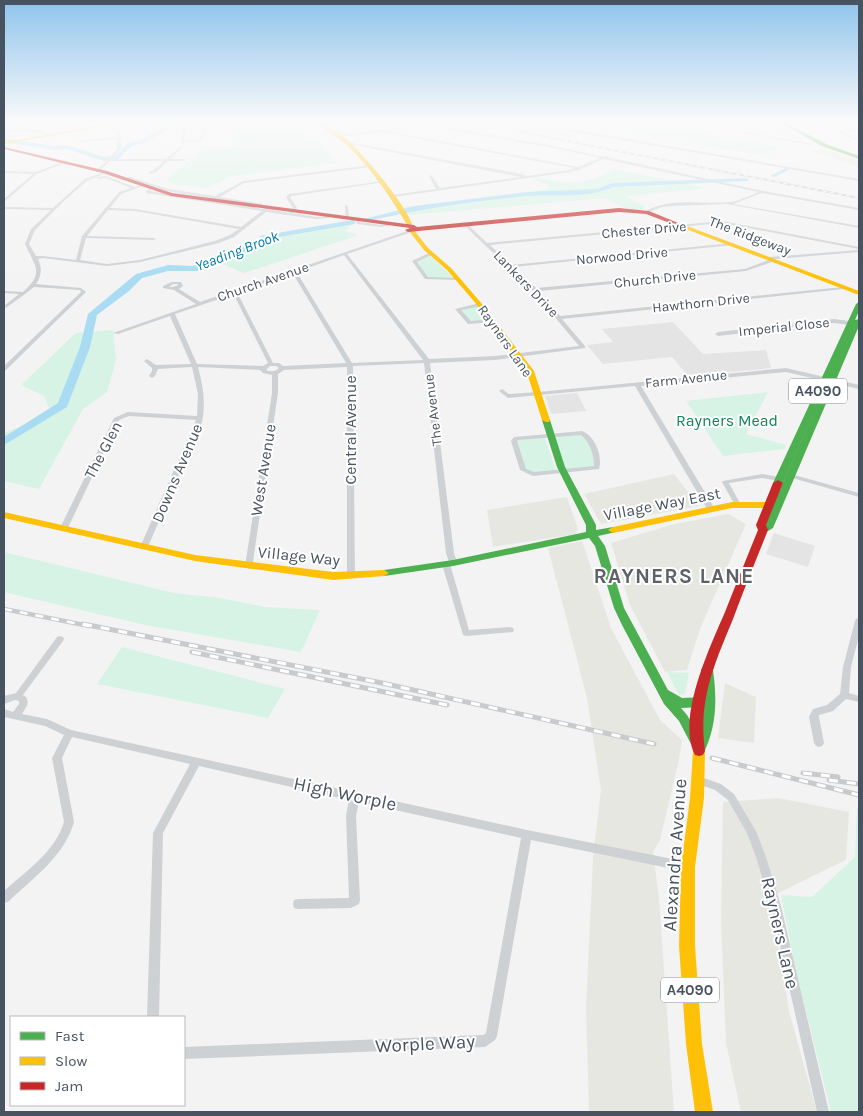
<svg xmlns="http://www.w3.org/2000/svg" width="863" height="1116" viewBox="0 0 863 1116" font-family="Karla,sans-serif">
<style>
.commercial{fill:#e7e7e2}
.education{fill:#e4e4e5}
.green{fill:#d6f3e5}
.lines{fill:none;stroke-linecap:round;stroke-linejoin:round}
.river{fill:#a9dcf3;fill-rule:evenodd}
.street{fill:#ced1d4;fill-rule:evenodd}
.fast{fill:#4caf50;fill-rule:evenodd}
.slow{fill:#ffc107;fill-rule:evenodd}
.jam{fill:#c62828;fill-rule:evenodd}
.rail-far2-casing{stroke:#c8cacd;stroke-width:2}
.rail-far1-casing{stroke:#c8cacd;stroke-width:4.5}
.rail-casing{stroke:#c8cacd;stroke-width:5}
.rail-far2{stroke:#fff;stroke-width:1;stroke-dasharray:4;stroke-linecap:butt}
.rail-far1{stroke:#fff;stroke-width:2.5;stroke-dasharray:8;stroke-linecap:butt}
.rail{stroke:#fff;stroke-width:3;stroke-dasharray:9;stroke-linecap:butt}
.labels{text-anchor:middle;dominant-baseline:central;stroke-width:4;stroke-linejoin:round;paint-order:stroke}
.far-street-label{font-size:14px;fill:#485361;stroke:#fff}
.far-water-label{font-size:15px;font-style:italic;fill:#027ab2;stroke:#fff}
.shield{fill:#fff;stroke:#7f8790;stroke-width:1}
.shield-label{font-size:15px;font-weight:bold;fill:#485361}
.park-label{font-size:16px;fill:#108557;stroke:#fff}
.street-label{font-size:16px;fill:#485361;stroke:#fff}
.near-street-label{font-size:19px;fill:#485361;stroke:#fff}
.district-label{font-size:21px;font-weight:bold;letter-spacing:1px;fill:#5e6168;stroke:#fff}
</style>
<rect width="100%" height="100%" fill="#f3f3f3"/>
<!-- commercial -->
<path class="commercial" d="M738 122H773L805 140 775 135 781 131 767 126Z
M821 148 859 160V167L813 152Z
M674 474 699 506 601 524 584 494Z
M567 497 578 529 576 534 493 547 487 510Z
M728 514 746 524 700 629 687 670 665 672 630 605 611 543 674 524Z
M582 541 611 628 660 720 682 740 679 760 660 840 653 852 659 898 674 1112H589L586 1008 593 857 601 790 587 698 548 548Z
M725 683 756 697 754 743 718 738Z
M778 798 849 812 846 860 770 897 789 1011 817 1112H741L726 1043 721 921 723 802Z"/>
<!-- education -->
<path class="education" d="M490 122H560L570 137Z
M673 322 703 354 766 350 771 368 688 376 672 357 603 364 587 345 613 342 602 329Z
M577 393 586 411 551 414 545 396Z
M774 533 815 546 808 567 766 554Z"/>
<!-- green -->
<path class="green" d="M295 122 299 132 323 147 337 163 231 176 207 188 176 184 166 180 204 148 233 147 237 124 299 122Z
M562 122H612L677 131 674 128 780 147 765 156 585 125 630 124 601 125Z
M614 169 707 188 626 196 645 207C633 215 617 204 606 198L409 215 403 207 544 190 550 186 533 179C546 177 556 183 568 183 584 182 601 178 614 169Z
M343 221 355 222 345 231 359 235 244 273 215 261 237 252 260 237 337 225Z
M429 255 454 278H430L415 261Z
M478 306 489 320 470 323 460 308Z
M113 330 116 360 107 392 83 409 39 489 4 481V433L29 423 50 410 44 396 21 385 76 333Z
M768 392 746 434 786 445 785 449 723 456 686 401Z
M586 434 598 466 566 472 553 435Z
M544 436 557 473H526L523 470 516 438Z
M4 552 174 593 220 598 265 607 320 610 301 652 145 625 4 592Z
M122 647 285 689 268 718 97 684Z
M667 672 689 673 685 694 679 695Z
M857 808H859V1112H831L795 967 781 895 812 897 855 857Z"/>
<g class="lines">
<!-- river -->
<path class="river" d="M173 122H180L145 143 132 146 117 160 104 161 67 149 54 150 4 142V138L54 146 67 145 104 157 115 156 128 143 141 140Z
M787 167 789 170 775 177 770 176Z
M747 178 749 181 613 187C587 199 555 194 527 196 473 201 420 209 368 221L364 219 415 206 527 192 598 189 612 183Z
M352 220H355V224L267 239 268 246 232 255 197 271H168L142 278 129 291 97 315 90 347 67 407 4 445V437L58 403 80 347 88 314 136 274 168 265 193 266 226 251 261 243 260 236Z"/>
<!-- street -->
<path class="street" d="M35 122H39L27 130H39L49 134V136L38 132 4 131V129L23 130Z
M185 122H188L185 125 187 128 184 141 200 139 205 122H208L202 141 181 143 183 128 181 125Z
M235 122H238L235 124 233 123Z
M681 122H687L813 144 811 145Z
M823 122H830L843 124 841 125Z
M113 123 120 129 121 149 112 159H166L181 146 182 148 170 159H184L186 160 184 161H168L156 172 150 174 149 172 154 170 164 161H110L98 172H96V170L105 163 117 149V139L80 142 78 141 117 137 116 129 111 124Z
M426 124 549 145 604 157 606 156 607 157 763 191 859 208V210L762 193 733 204 859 226V228L727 204 673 206 662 207 646 213V211C671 197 703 205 732 202 741 200 749 196 758 192L604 159 581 169 570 172 393 197H392V195L436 189 429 176 431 175 440 188 521 177 349 144 348 142 517 173 527 176 569 170 574 168 381 132 340 137 339 135 346 134 325 129 327 128 350 134ZM426 126 549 147 600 158 578 167 387 131Z
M570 129 859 179V181L569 131Z
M839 130H859V132H844L859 139V141L838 132Z
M62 162 65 163 37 174 4 202V199L33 174 4 173V171L36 172Z
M371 165 372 167 244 183 220 197 262 204 263 207 261 208 259 206 216 199 213 201 264 209 268 207 270 208 269 209 289 213 293 208 286 197 289 194 383 181 385 182 291 196 290 197 297 208 292 213 316 217 328 216H329V218L316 219 266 212 234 237 219 243 140 262 107 266 43 258 38 259C42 268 42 275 36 284L81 288 86 292 6 370 4 371V366L81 292 80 290 34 287 21 297 4 309V306L19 294 4 293V291L23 292C45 272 35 267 25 244L31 229 51 210 4 209V207L53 208 85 179 106 171V173L87 181 66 199 35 230 29 244 36 256H43L76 260 82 236 119 192 131 188 106 178 98 179 97 177 106 176 135 187 141 185 143 186 121 194 110 208 135 209 241 227 262 211 147 193 145 192 150 188 152 189 150 191 210 201 212 198 167 191 130 179 122 180 120 179 130 177 168 189 215 196 243 181ZM108 210 135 211 239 229 230 235 215 241 140 260 107 264 80 260 86 238 154 240 156 239 154 238 87 236Z
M345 205 348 206 349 220 346 219Z
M358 220 360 222 381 225 389 224 391 225 381 227 358 224 356 223V221Z
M722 221 859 247V249L722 223 490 245 511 265 733 243 735 244 733 245 513 267 536 288 745 269 771 259 768 258 770 257 859 250V252L775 259V261L746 271 539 291 560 316 843 287 845 288 843 289 562 319 585 346V348L495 360 430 363 454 553 457 563 456 565H450L446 553 424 363 353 366 355 576 354 578H348L347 576V367L284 370 278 374V393L252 568 249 569 245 566 272 393V375L263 373 260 370 198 367C203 385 206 403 202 422L147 549H141L140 547 196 420 129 416 119 420 68 528 64 530 60 528 114 418 128 412 197 416 198 394 192 367 158 369 155 376 152 378 149 376 152 371V368L144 361 147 359 156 365 191 364 170 316 118 334 113 333 196 304 174 290 163 288V286L172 282H181L183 286 179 289 200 302 410 230H412V232L347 254 429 359 495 356 579 346 533 291 465 226V224H467L487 243ZM344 255 423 360 352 363 299 276 294 273ZM290 274 295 277 346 363 283 366 279 363H273L239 296 236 293ZM173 284H178V285L173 287H169ZM231 295 235 297 268 363 263 366 197 364 175 314ZM270 366H276L279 368C275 372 271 372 266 370Z
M429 253 433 254 417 262 428 277 458 278H460V280L425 279 412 261Z
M480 303 482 304V306L461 310 471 321 493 319 496 321 495 322 468 324 455 309Z
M834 319 849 321 852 323 849 325 834 323 718 336 715 334 718 332Z
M786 368 859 385V389L786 372 641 386 715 509 711 511 707 509 635 386 508 398 499 391 502 389 509 394 538 392Z
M582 431C595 436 603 456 599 469L533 476 520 470 511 441 514 437ZM581 435C590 442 594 455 594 466L534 472 526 469 517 441 518 440Z
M787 473 859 493V497L785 476 784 475 785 474Z
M762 474 780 477 783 479 780 481 762 478 729 483 741 505 740 507H736L722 482 723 481Z
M446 561 450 564 469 630 510 627 513 628 514 630 513 632 466 636 463 635 442 564Z
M859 618V636L851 667 849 693 859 696V702L846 699 833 711 819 715V717L824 743 822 746 819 747 816 746 814 743 809 717 813 709 827 705 840 694 843 667 855 621 856 619Z
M60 636 63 637 64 639 63 641 23 695 26 697C30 703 26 708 22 714L47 719 71 730 527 830 688 862 692 864 693 867 692 870 688 872 531 840 497 1036 495 1040 485 1047 184 1059V1047L483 1035 486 1033 487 1027 521 838 359 802 356 816 360 900 359 904 351 908 298 909 294 908 293 904 294 900 298 899 349 898 346 816 349 800 199 766 163 833 159 1017H147L153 833 190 764 72 737 62 758 74 822C64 857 33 878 8 902L4 903V891C26 871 55 852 64 822L52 758 64 735 45 726 4 717V709L13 712 19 704V701L15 700 4 704V696L16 693 57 637Z
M698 776 721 784 734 794 756 831 766 857 781 906 829 1112H817L771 906 756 857 747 833 728 800 715 790 695 783 693 780 695 777Z"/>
<!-- fast -->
<path class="fast" d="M779 122H784L826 144 859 156V159L822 146Z
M859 302V311L855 320 859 319V326L773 528 768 531H762L760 529 764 526 834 367 783 483 778 486 773 483 856 304Z
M543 418H546L550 420 565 467 596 525V530L613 527 618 530 616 532 598 536 605 546 624 608 668 690 682 698 704 697 701 670 703 667 707 666 711 667 713 670C717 699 717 727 703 754L699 755 695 754 693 750 695 745 691 744 679 721 664 704 622 625 614 608 595 546 589 538 453 566 384 576 379 573 384 570 453 560 586 532V525L557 467 542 420ZM704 707 699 735 687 715 681 708Z"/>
<!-- slow -->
<path class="slow" d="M122 122H130L4 144V142Z
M319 122H323C329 131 340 133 348 140 363 154 411 210 413 228H409C392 200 375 173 351 149 342 139 326 134 319 122Z
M683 226H687L859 291V295L683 228Z
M410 230H414L428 248 451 268 482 304 534 371 550 420 549 422H546L542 420 527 373 478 306 447 270 424 250 409 231Z
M732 502H768L773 505 768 508H732L613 533 608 530 613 527Z
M4 512 195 555 333 572 384 570 389 573 384 576 333 580 195 561 4 518Z
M699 746 703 747 705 751 704 798 695 867V946L702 1044 713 1112H695L686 1044 679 946 681 867 690 798 693 751 695 747Z"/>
<!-- jam -->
<path class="jam" d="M4 147 107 171 172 193 414 225 417 227 619 208 649 211 688 227 683 228 646 214 619 212 408 232 405 230 410 228 171 196 103 173 4 149Z
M778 480 783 483 766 525 768 530C756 560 744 589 733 619 714 665 698 700 705 751L703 755 699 756 695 755C676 718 710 647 725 612 736 584 747 557 758 530L756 525 773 483Z"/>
<defs>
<path id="rail-far2" d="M469 122 859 198"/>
<path id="rail-far1" d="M4 609 89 626"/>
<path id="rail" d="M83 624 382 683 654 744
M192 652 447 705
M712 758 859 795
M803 773 838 777
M829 780 859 784"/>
</defs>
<!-- rail-far2 casing -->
<use href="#rail-far2" class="rail-far2-casing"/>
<!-- rail-far1 casing -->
<use href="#rail-far1" class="rail-far1-casing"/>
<!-- rail casing -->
<use href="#rail" class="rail-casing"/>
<!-- rail-far2 -->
<use href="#rail-far2" class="rail-far2"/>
<!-- rail-far1 -->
<use href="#rail-far1" class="rail-far1"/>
<!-- rail -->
<use href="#rail" class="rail"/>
</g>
<!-- sky -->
<linearGradient id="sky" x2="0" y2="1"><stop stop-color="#8fc4ec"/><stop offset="0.44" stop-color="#fafafa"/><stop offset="1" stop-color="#fafafa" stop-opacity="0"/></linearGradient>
<rect width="863" height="278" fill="url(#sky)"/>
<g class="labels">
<!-- far-street labels -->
<g class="far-street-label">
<text transform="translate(644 230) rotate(-5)">Chester Drive</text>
<text transform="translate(750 236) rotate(21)">The Ridgeway</text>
<text transform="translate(622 256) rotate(-5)">Norwood Drive</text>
<text transform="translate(655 279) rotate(-6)">Church Drive</text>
<text transform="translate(263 282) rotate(-19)">Church Avenue</text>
<text transform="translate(526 284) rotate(46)">Lankers Drive</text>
<text transform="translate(701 303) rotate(-6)">Hawthorn Drive</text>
<text transform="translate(784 327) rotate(-6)">Imperial Close</text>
<text transform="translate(505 341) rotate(55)">Rayners Lane</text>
<text transform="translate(686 379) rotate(-6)">Farm Avenue</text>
<text transform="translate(433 410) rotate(-97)">The Avenue</text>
</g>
<!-- far-water labels -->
<g class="far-water-label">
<text transform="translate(237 251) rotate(-21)">Yeading Brook</text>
</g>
<!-- shield labels -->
<g class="shield">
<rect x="789" y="378.5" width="58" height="25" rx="4"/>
<rect x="661" y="977.5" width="58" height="25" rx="4"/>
</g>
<g class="shield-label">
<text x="818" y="391">A4090</text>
<text x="690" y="990">A4090</text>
</g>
<!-- park labels -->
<g class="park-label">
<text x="727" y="420">Rayners Mead</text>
</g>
<!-- street labels -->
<g class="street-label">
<text transform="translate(350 430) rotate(-90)">Central Avenue</text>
<text transform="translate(103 450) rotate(-62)">The Glen</text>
<text transform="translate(263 470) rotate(-81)">West Avenue</text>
<text transform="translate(177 473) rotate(-67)">Downs Avenue</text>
<text transform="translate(662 504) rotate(-11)">Village Way East</text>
<text transform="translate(299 556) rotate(6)">Village Way</text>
</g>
<!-- near-street labels -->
<g class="near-street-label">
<text transform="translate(345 794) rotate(12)">High Worple</text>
<text transform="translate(675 855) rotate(-86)">Alexandra Avenue</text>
<text transform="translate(780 933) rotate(77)">Rayners Lane</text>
<text transform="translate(425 1044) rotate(-3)">Worple Way</text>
</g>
<!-- district labels -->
<g class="district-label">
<text x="674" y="576">RAYNERS LANE</text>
</g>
</g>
<!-- border -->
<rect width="863" height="1116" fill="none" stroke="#485361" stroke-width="10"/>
<!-- legend -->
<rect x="10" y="1016" width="175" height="90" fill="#ffffff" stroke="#b6bac0"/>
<rect x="20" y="1032" width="25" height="8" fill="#4caf50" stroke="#b6bac0"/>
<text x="55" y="1041" font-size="15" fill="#485361">Fast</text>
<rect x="20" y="1057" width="25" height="8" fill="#ffc107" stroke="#b6bac0"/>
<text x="55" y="1066" font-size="15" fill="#485361">Slow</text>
<rect x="20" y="1082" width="25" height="8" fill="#c62828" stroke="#b6bac0"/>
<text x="55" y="1091" font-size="15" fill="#485361">Jam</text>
</svg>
